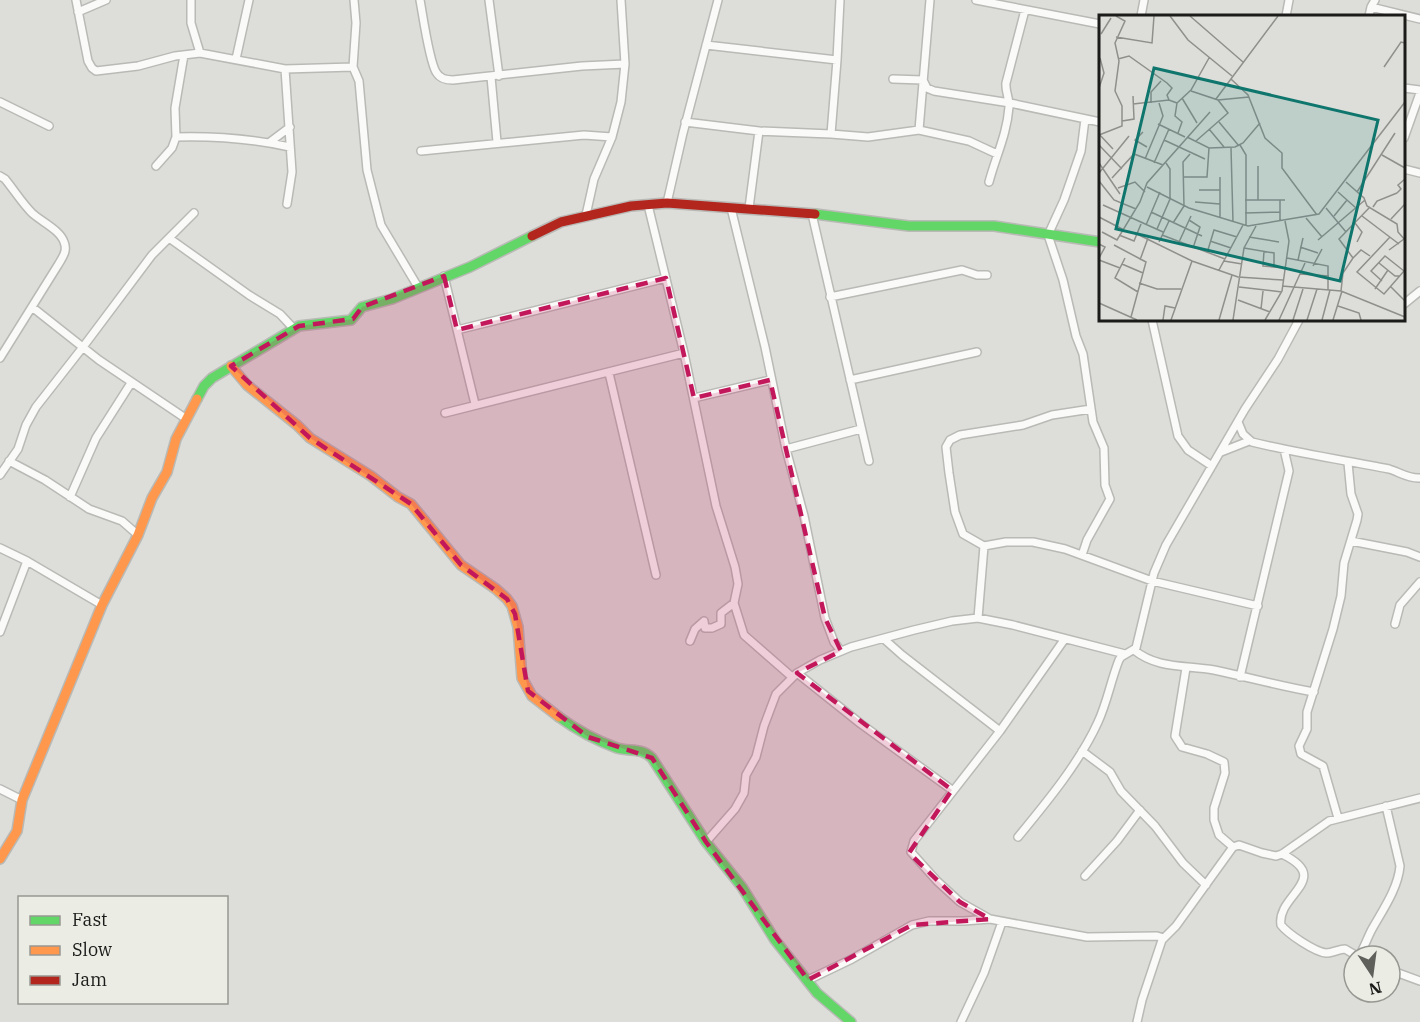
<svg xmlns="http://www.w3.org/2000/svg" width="1420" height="1022" viewBox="0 0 1420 1022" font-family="'IBM Plex Serif',serif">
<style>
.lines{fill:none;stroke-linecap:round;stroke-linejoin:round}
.street-casing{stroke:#b9b9b6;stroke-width:10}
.fast-casing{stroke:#b9b9b6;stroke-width:12}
.slow-casing{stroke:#b9b9b6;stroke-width:12}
.jam-casing{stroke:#b9b9b6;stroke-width:12}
.street{stroke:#fafaf9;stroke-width:7}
.fast{stroke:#63d668;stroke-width:9}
.slow{stroke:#ff974d;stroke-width:9}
.jam{stroke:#b3261e;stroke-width:9}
.marked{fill:#c2185b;fill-opacity:0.2;stroke:#c2185b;stroke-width:4.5;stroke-dasharray:12 8;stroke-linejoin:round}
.inset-road{fill:none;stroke:#8f8f8c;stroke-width:1.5}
.view{fill:#0f766e;fill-opacity:0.15;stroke:#0f766e;stroke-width:3}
.inset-edge{fill:none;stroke:#1b1b19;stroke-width:3}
</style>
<rect width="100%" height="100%" fill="#ddddd9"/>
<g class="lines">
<defs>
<path id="street" d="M76 0 88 61 92 68 96 71 138 66 175 56 200 53 285 69 353 67
M191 0V23L200 53
M354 0 356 23 353 67 359 81 367 170 381 225 418 287
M420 0C423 16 429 60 436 72 440 79 446 80 453 80L582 66 625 64
M489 0 499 76
M930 0 919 130 969 141 997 154
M976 0 1100 24
M1371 7 1420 19
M78 12 106 0
M1141 16 1144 0
M1286 16 1289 0
M1369 16 1371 7 1375 0
M706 45 837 60
M236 59 249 0
M285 69 292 172 287 204
M491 77 497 142
M893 79 923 80 927 88 934 91 1010 103 1100 122
M1404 88 1420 90
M0 102 49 126
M685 122 759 131 831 134 837 60 840 0
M831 134 868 137 919 130
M176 137C214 136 253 139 290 147
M1404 138 1420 93
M270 142 290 127
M421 151 584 135 612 137
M156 166 172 148 176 137 175 108 184 55
M1404 169 1420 173
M0 176 5 179C14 190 22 203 32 213 42 222 60 230 64 242 68 251 62 258 58 265L0 358
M989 182C996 156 1007 134 1009 107 1010 99 1005 92 1006 83L1025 10
M667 203 683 133 718 0
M648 205 684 353 716 506 735 567 738 584 734 603 721 613V624L712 628H705L704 621 695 629 690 641
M731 208 765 347 786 449 804 516 825 618 834 642 841 651
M749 208 759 131
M812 214 869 461
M586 215 594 179 612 137 621 102 625 64 621 0
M169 238 249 295 280 314 294 329
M444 276 475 404
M830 297 962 270 977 275H987
M1404 304 1420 291
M32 307 99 360 185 418
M1152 320 1178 436 1188 450 1212 466
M457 330 666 278
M609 373 656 575
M850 380 977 352
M694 398 770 380
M1091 409 1052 415 1023 425 960 435 950 440 946 447 949 473 955 512 963 534 984 546 1006 542H1033L1065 549 1152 581 1258 606
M445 413 684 353
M1238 422 1243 434 1252 442C1297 453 1343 460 1389 469 1399 472 1409 479 1420 478
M786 449 861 429
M1221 452 1249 441
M9 461 45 480 89 509 122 521 138 535
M0 475 18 449 26 425 36 407 83 347 152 255 194 213
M70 497 96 438 131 383
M1351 541 1407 552 1420 557
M0 548 27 561 102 605
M1082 555 1087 540 1110 499 1105 485 1104 448 1093 422 1083 354 1076 336 1063 280 1048 235 1064 200 1081 151 1085 119
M734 603 744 635 792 677
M978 618 984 546
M1395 624 1400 605 1420 582
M0 632 27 561
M884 639 902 655 1000 731
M1064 640 1000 731 914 841 911 852 937 881 960 902 990 919 1087 937 1157 936 1164 938
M1134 650C1157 669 1186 665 1214 670 1247 677 1280 686 1314 692
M1186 668 1175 736 1182 747 1207 754 1224 762 1225 773 1214 808V820L1219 835 1233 847 1239 845 1262 853 1276 856 1282 854 1329 821 1420 798
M797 673 861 724 952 790
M1240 677 1289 471 1284 449
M1082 751 1110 772 1121 791 1155 826 1183 863 1206 885
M0 789 22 800
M1338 818 1323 766 1301 754 1299 746 1307 729V712L1333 629 1341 596 1344 563 1357 520 1358 514 1351 494 1348 463
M1018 837C1046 803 1080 762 1098 722 1107 703 1111 680 1119 660L1121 657 1136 648 1154 573 1166 545 1245 409 1278 359 1299 320
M706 842 735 809 744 793 746 775 756 757 764 726 776 694 797 673 820 660 851 647 914 630 952 621 978 618 1013 625 1125 654
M1282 854C1334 879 1276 895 1281 925 1288 934 1315 952 1326 953 1333 953 1339 949 1345 949L1357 956
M1085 876 1117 841 1140 810
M1359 956C1364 948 1367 939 1371 931 1382 911 1398 889 1400 866L1386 806
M1390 970 1420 981
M808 980 852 959 912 925 929 921H964L990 919
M961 1022 984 973 1002 922
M1137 1022 1142 1000 1162 940 1176 926 1233 847"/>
<path id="fast" d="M815 214 909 226H994L1100 242
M197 399 204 386 212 378 299 326 351 320 362 307 392 299 470 267 532 236
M559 717C578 731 595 740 617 748 630 752 641 747 652 758L706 842 742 887 775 940 817 993 851 1022"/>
<path id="slow" d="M231 366 247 385 297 425 310 438 371 476 398 497 411 504 461 565 496 589 507 599 512 606 518 627 522 678 532 696 559 717
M0 859 17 831 22 800 102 605 138 535 152 498 167 472 176 439 197 399"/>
<path id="jam" d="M532 236 561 222 631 206 667 203 815 214"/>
</defs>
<!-- street casing -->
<use href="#street" class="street-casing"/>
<!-- fast casing -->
<use href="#fast" class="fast-casing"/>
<!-- slow casing -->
<use href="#slow" class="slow-casing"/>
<!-- jam casing -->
<use href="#jam" class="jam-casing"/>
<!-- street -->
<use href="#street" class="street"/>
<!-- fast -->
<use href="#fast" class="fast"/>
<!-- slow -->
<use href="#slow" class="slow"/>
<!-- jam -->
<use href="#jam" class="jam"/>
</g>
<!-- marked area -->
<path class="marked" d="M444 276 457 330 666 278 694 398 770 380 825 618 841 651 797 673 952 790 909 853 960 902 990 919 912 925 808 980 706 842 652 758 588 737 528 691 515 614 507 599 461 565 411 504 310 438 231 366 299 326 353 319 362 307Z"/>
<!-- overview -->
<g transform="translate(1099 15)">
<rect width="306" height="306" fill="#ddddd9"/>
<path class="inset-road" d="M71 1 89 25 133 61M91 1 144 47M2 19 12 3M17 22 53 28 55 1M19 44 30 41 68 68 73 73 68 80 70 85M285 52 302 27 306 28M132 64 149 80 166 123 183 138V153L218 200M0 73 5 58 1 43M92 76 119 85 129 98 97 126M83 83 98 108M117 84 179 1M119 85 150 82M52 88V77L62 66M78 88 92 75 110 43M78 88 76 101 83 107 79 118M34 89 70 85 78 88M23 106 35 104 34 81M120 107 140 131M59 109 86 122M110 114 125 132M44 117 36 125 48 132M0 119 14 134M0 120 23 111V91L16 76 20 46 16 28 26 6 17 1M88 122 110 133 136 132 144 128 161 108M65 125 106 144M0 130 23 154M141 130 147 140V210M132 133 134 207M283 140 306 153M46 144 64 101 60 88M0 148 21 179M55 148 70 114M159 151V185M0 158 30 121M84 162H108L110 133M121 162V203M13 163 35 139 64 150M0 166 15 185 37 194M247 167 265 183 268 191 298 209 299 217 306 225M48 172 90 193 149 211 220 199 306 87M19 173 36 167 46 177M100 175H121M239 177 257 193M258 177 296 118M298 178 302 174 299 170 306 164M146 185H186M181 185V206M96 187 121 189M4 190 64 217M274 192 278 186 298 178M227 193 247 217M52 197 103 221M146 198 181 197M235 201 248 185M263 201 300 229M0 202 25 215M207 203 223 222M292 204 306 189M90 205 101 212 94 233M74 208 85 191 84 147 91 139M256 208 263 217 258 227M47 210 61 177M58 214 71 184V154L67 148M3 217 18 225 41 187 48 168 111 97M38 219 93 246 139 262 184 265M20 220 35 226 42 209M63 220 126 244M150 222 180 227M291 222 258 257 285 279 305 256M219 225 266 185M111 226 132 233M60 227 70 206M80 227 92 201M0 229 6 232 0 243M15 230 47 247 32 302M201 232 219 238M145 233 175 238V252M290 235 305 224M165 236 164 251 186 253M108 238 115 215 138 222M26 243 16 263 39 277M188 243 229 251V275M254 243 240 224 271 192M0 245 21 253M41 245 49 223M199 245 204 223M125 246 143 249M280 248 296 261H301M23 249 44 258M214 251 223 234M120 255 144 210M201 259 230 261M283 266 272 256 286 241 305 256M40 268 58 274H82M183 271 242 276 306 302M140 272 183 277M292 272 306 286M276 274 289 255M242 276 244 258 254 243 262 235 271 241M139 285 171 297M0 288 38 305M239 291 260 298 262 305M162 294 164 276M64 305 66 291 76 293M72 305 93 246M120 305 133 260M134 305 145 233 157 211M166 305 183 276 190 226 186 206M180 305 206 248M194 305 204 274M208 305 218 274M223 305 231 275M234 305 243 276"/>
<path class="view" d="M55 53 279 105 241 266 17 214Z"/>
<rect width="306" height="306" class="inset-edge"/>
</g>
<!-- legend -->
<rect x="18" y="896" width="210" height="108" fill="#ebece4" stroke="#989893" stroke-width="1.5"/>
<rect x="30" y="916" width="30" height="9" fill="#63d668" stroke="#989893" stroke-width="1.5"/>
<text x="72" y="926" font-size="18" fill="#1b1b19">Fast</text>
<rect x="30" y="946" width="30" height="9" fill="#ff974d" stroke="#989893" stroke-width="1.5"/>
<text x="72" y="956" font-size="18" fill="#1b1b19">Slow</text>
<rect x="30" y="976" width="30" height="9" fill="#b3261e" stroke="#989893" stroke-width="1.5"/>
<text x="72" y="986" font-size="18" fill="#1b1b19">Jam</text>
<!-- north arrow -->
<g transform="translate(1372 974) rotate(167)"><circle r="28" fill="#ebece4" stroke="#989893" stroke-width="1.5"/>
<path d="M0-4.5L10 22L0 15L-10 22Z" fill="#5f5f5c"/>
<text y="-9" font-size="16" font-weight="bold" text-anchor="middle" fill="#1b1b19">N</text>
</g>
</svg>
